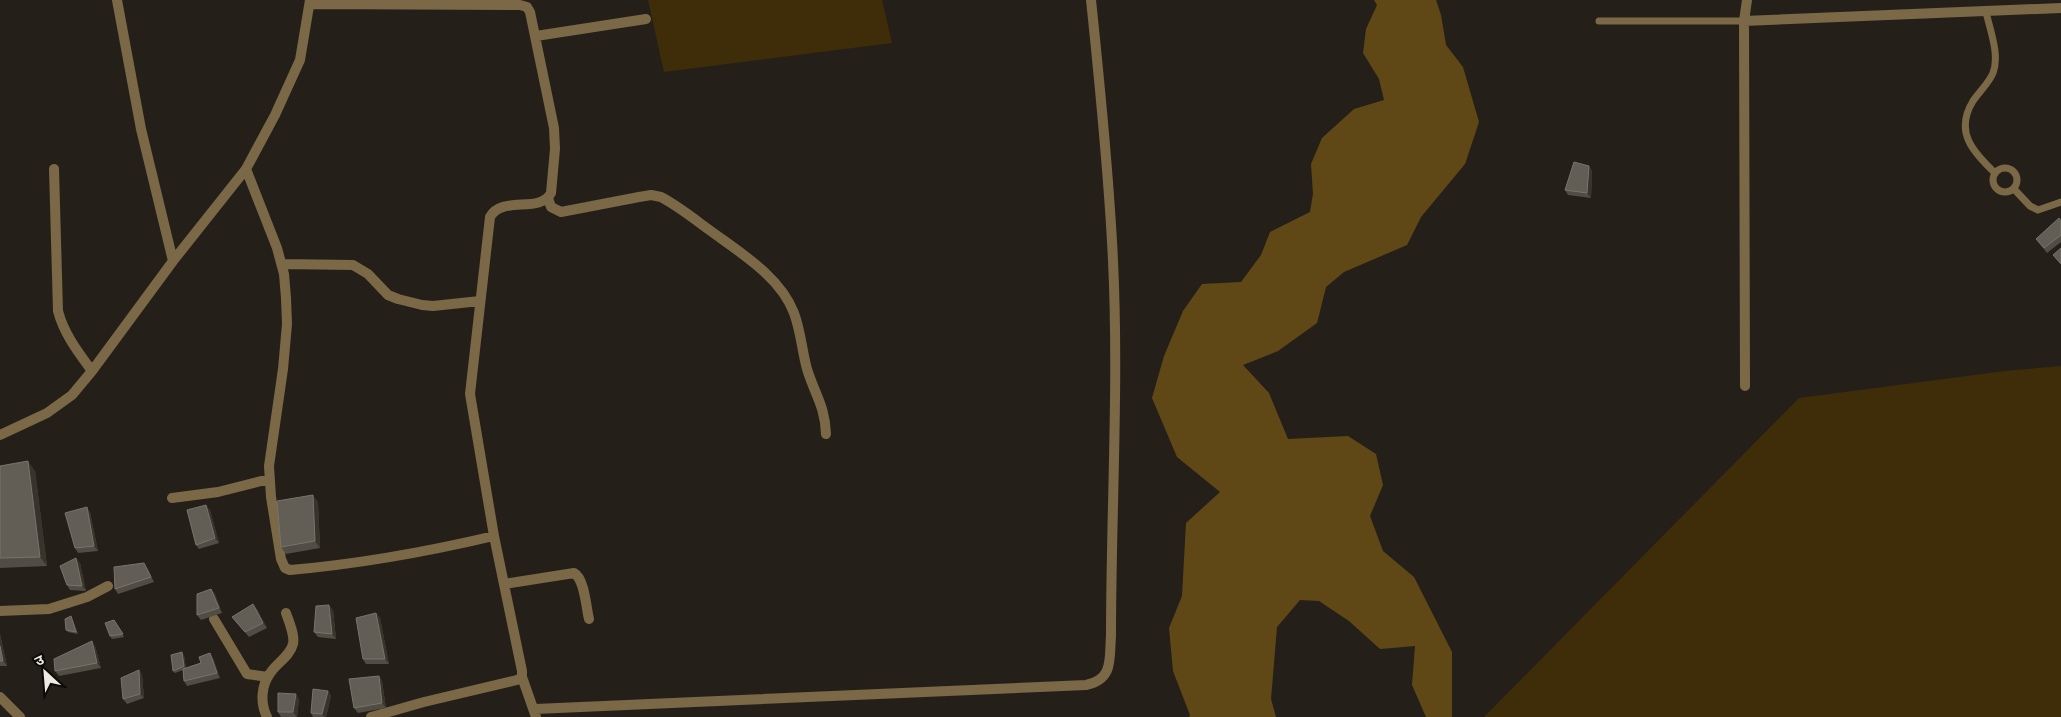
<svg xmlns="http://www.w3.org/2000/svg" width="2061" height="717" viewBox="0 0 2061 717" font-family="Karla,'Noto Sans Devanagari',sans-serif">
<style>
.green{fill:#3e2d08}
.forest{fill:#604816}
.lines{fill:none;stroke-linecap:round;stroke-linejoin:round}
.lane{stroke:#7b6846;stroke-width:7}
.street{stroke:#7b6846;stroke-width:10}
.wall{fill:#514d45}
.shaded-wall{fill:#38342c}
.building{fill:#625e56;stroke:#77746d}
</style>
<rect width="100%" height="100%" fill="#242019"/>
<!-- green -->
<path class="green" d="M648 0H882L892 43 664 72Z
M2061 366V717H1484L1799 398 2005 371Z"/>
<!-- forest -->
<path class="forest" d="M1374 0H1436L1441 15 1446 45 1463 67 1479 122 1465 164 1421 217 1407 245 1344 272 1326 287 1317 323 1278 351 1243 365 1269 393 1288 439 1348 436 1376 454 1383 485 1370 516 1383 551 1414 577 1452 652V717H1426L1412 685 1415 646 1380 649 1349 621 1319 601 1300 600 1277 627 1271 699 1276 717H1189L1190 715 1173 671 1169 628 1182 596 1186 523 1220 492 1177 457 1152 398 1164 356 1183 311 1202 284 1241 282 1261 255 1270 232 1310 212 1313 194 1311 164 1322 138 1354 109 1384 100 1379 79 1363 53 1366 29 1377 5Z"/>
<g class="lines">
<!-- lane -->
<path class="lane" d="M1986 12C1990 30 2000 55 1993 73 1989 83 1979 92 1973 101 1954 132 1973 152 1995 173
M1599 21H1744
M1993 180a12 12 0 1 1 24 0a12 12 0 1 1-24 0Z
M2014 189 2030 206 2038 210 2061 202"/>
<!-- street -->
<path class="street" d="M117 0 141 129 173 261
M310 4 520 5 527 7 530 12 554 128 555 149 551 193C540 214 502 195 490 217L470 394 494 536 522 671V677L536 717
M1744 21 2061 8
M536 36 646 19
M54 169 58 311C64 334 78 352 92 371
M246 169 277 248 284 274 286 298 287 324 283 369 269 466 271 497 281 559 285 568 290 570C359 564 426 552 494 536
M548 198 551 207 561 212 639 197 651 195 661 197C678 206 693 218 708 229 739 252 780 276 794 313 801 332 802 351 807 369 815 395 825 406 826 434
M282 264 353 265 368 274 388 295 398 299 422 305 433 306 480 301
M1745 386 1744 21 1747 0
M0 435 47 413 72 395 92 371 173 261 246 169 275 115 300 60 310 0
M172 498 218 492 269 479
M504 584 574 573C585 579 586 608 589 619
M0 611 49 609 87 597 108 586
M214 619 247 674 268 677
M0 697 20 717
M535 709 1086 685C1114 679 1109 659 1111 636 1111 511 1119 385 1113 261 1109 174 1100 86 1091 0
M267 717C260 703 261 685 271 672 277 663 290 656 293 644 295 635 289 622 286 613
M371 717 424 702 517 680 522 677"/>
</g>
<!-- wall -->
<path class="wall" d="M1589 166 1592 171 1591 198 1568 195 1565 190Z
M2061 221V242L2047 253 2036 239Z
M0 466 35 471 47 566 0 568Z
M318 502 320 548 286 554 281 547Z
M210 510 219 543 199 549 196 545Z
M90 512 98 551 78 553 75 548Z
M80 563 86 591 70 590 67 585Z
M147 568 154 582 118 594 115 589Z
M211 589 215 594 222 613 201 620 197 615Z
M257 609 267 628 249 637 232 617Z
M333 610 336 639 318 637 314 632Z
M376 613 380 618 389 664H366L363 659Z
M71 616 72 618 78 634 68 632 66 630Z
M114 620 124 637 112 639 110 636Z
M0 634 7 666H0Z
M95 646 101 668 59 676 55 671Z
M184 655 186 668 201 663 213 658 220 678 187 686 184 681 183 670 175 673 173 671Z
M139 670 142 675 144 698 127 704 123 699Z
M379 676 382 681 386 708 358 713 354 708Z
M328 691 331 696 326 717H313L311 713Z
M299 699 297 717H281L278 712Z"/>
<!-- shaded-wall -->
<path class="shaded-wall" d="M1589 166 1592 171 1591 198 1587 193Z
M28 461 35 471 47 566 40 557Z
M313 495 318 502 320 548 315 541Z
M206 505 210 510 219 543 215 538Z
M87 507 90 512 98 551 94 546Z
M76 558 80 563 86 591 82 586Z
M211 589 215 594 222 613 219 608Z
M253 604 257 609 267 628 263 623Z
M329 605 333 610 336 639 332 634Z
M376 613 380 618 389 664 385 659Z
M0 634 7 666 3 661 0 646Z
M92 641 95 646 101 668 97 663Z
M182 652 184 655 186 668 184 666Z
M210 653 213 658 220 678 217 673Z
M139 670 142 675 144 698 140 694Z
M379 676 382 681 386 708 382 703Z
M328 691 331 696 326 717H324L322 714Z
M296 694 299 699 297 717 293 712Z"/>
<!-- building -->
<path class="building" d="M1574 162 1589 166 1587 193 1565 190Z
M2059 218 2061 221V235L2044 248 2036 239Z
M2061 248V264L2053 255Z
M28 461 40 557 0 558V466Z
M313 495 315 541 281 547 277 501Z
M206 505 215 538 196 545 187 510Z
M87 507 94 546 75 548 65 513Z
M76 558 82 586 67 585 60 566Z
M144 563 151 577 115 589 114 567Z
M211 589 219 608 197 615V594Z
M253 604 263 623 245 632 232 617Z
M329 605 332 634 314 632 316 606Z
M376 613 385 659H363L356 618Z
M71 616 76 632 66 630 65 619Z
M114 620 123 634 110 636 105 623Z
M92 641 97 663 55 671 54 659Z
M0 646 3 661H0Z
M182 652 184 666 173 671 171 655Z
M210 653 217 673 184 681 183 669 201 663 199 657Z
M139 670 140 694 123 699 121 678Z
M379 676 382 703 354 708 349 679Z
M313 689 328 691 322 714 311 713Z
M278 693 296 694 293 712H278Z"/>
<!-- north arrow -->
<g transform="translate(45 672) rotate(334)" stroke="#0b0a07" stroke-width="4" paint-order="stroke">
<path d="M0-4L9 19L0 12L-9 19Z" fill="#edeae5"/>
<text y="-8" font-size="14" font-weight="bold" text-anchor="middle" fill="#edeae5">उ</text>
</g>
</svg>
